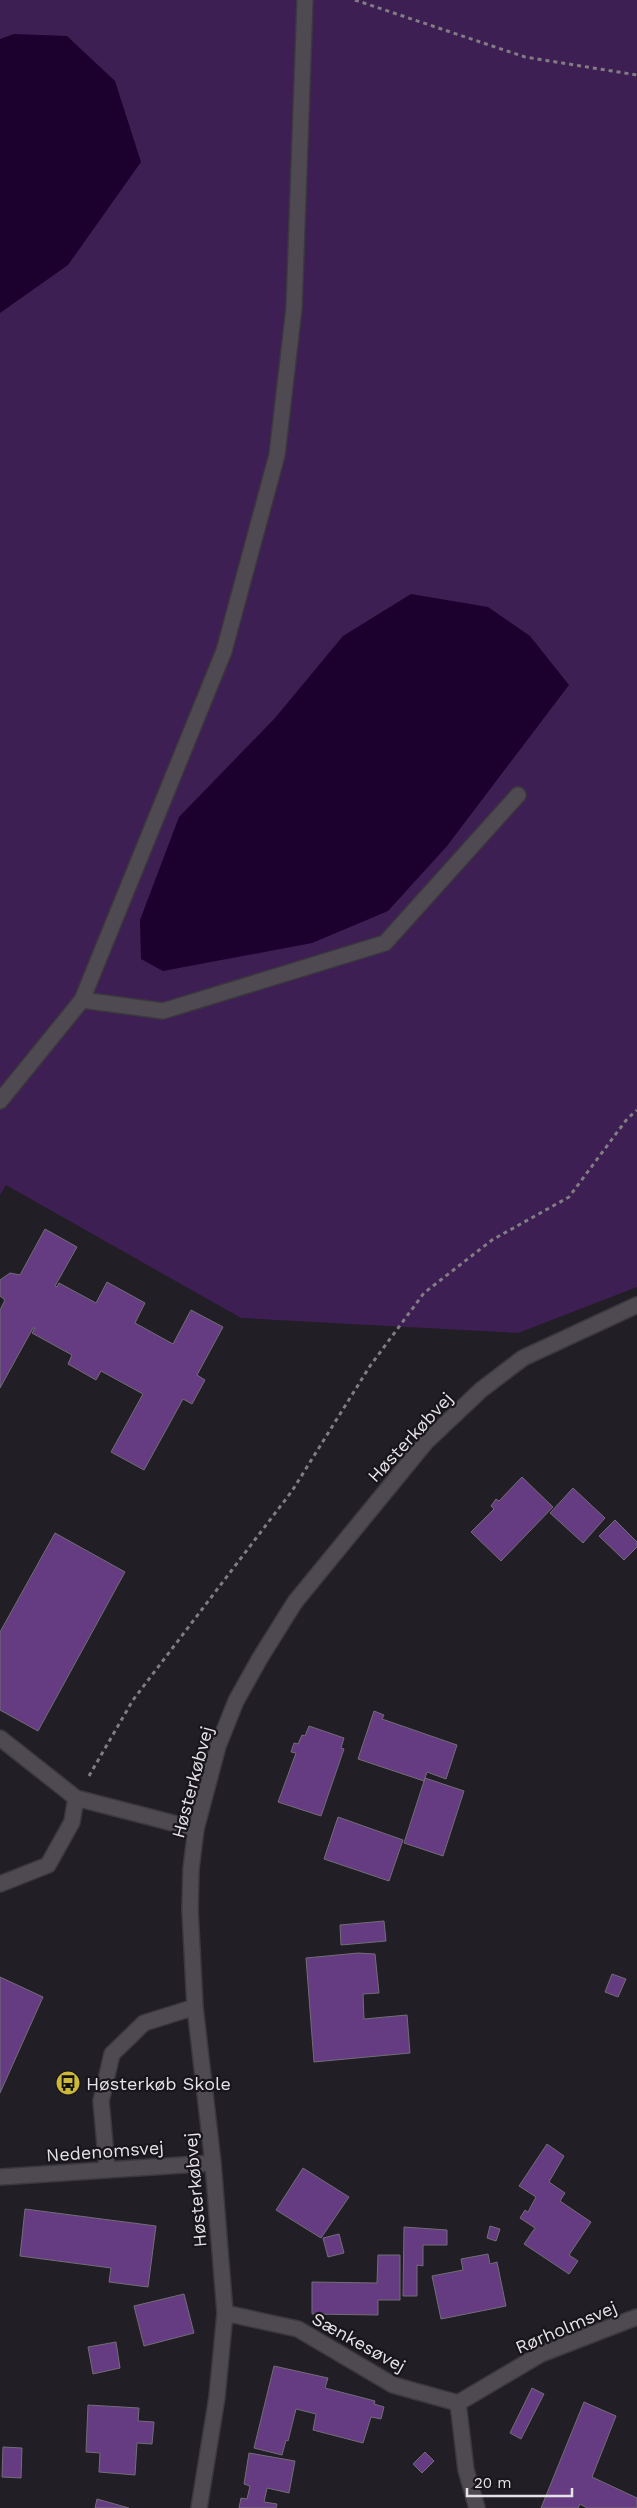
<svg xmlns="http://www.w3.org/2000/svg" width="637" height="2508" viewBox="0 0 637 2508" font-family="'Work Sans',sans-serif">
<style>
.green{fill:#3e1f53}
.water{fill:#1c002d}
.building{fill:#653c81;stroke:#726d76}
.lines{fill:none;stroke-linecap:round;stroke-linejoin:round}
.minor-casing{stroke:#3b383e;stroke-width:18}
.path{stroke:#817d83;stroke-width:3;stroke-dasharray:4 4;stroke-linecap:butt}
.minor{stroke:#4f4a52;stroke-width:15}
.labels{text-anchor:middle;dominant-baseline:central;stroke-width:4.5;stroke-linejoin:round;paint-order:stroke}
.street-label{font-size:18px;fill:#e6e3e8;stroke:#18151b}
.poi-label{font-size:18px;fill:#e6e3e8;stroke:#18151b;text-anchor:start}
</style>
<rect width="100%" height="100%" fill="#221e25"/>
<!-- green -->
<path class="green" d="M0 0H637V1287L518 1333 241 1318 6 1185 0 1195Z"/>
<!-- water -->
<path class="water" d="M14 34 67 36 115 81 141 162 68 265 0 313V39Z
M411 594 488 607 530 636 569 685 447 846 388 911 312 943 163 971 141 959 140 920 179 817 275 718 343 636Z"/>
<!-- building -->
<path class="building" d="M45 1229 77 1247 55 1286 57 1287 59 1283 96 1303 107 1282 145 1303 135 1323 173 1344 191 1310 223 1327 197 1375 205 1380 192 1404 183 1399 144 1470 111 1452 143 1394 101 1371 96 1380 68 1364 72 1355 32 1333 35 1328H33L0 1388V1310L5 1300 0 1296V1280L10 1273 20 1275Z
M522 1477 553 1507 501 1561 471 1532 494 1509 491 1506 496 1499 499 1501Z
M573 1488 605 1518 583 1543 550 1513Z
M615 1520 637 1542V1547L624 1560 599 1536Z
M55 1533 125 1572 38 1731 0 1710V1632Z
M374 1711 384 1715 382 1719 457 1745 446 1779 427 1772 424 1781 358 1759Z
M309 1726 344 1738 341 1748 344 1749 321 1816 278 1802 296 1753 291 1752 294 1743 298 1744 302 1735 305 1736Z
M425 1778 464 1791 443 1856 404 1843Z
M338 1817 403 1840 389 1881 324 1859Z
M384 1921 386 1941 341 1945 340 1925Z
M358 1953 375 1954 379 1993 363 1994 364 2019 407 2015 410 2053 314 2062 306 1958Z
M612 1974 626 1979 618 1997 605 1992Z
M0 1977 43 1997 0 2093Z
M547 2144 564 2156 549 2182 565 2193 560 2201 591 2222 569 2255 578 2261 569 2274 524 2244 535 2228 520 2218 525 2210 528 2212 536 2197 519 2186Z
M303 2168 349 2197 321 2238 276 2210Z
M25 2209 156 2226 148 2287 109 2282 111 2268 20 2256Z
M490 2226 500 2229 496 2241 487 2238Z
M404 2227 447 2230V2245H423V2266L417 2265V2296H403Z
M339 2234 344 2253 328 2257 323 2238Z
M488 2254 490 2264 497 2262 506 2306 441 2319 432 2276 463 2270 461 2259Z
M378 2255H400V2300H378V2315L312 2314V2282L377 2283Z
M184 2294 194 2333 144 2346 134 2306Z
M116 2342 120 2368 93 2374 88 2347Z
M274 2366 328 2378 325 2388 375 2401 374 2404 384 2407 381 2419 371 2417 363 2443 313 2430 316 2414 296 2409 288 2441 286 2440 282 2455 254 2448Z
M532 2388 544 2394 521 2439 510 2433Z
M584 2402 616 2416 592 2477 637 2498V2508H587L580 2504 578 2508H541Z
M88 2405 139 2408 138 2421 154 2422 152 2444 137 2443 135 2475 99 2472 100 2453 86 2452Z
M3 2447 22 2448 21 2478 2 2477Z
M425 2452 434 2461 422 2473 413 2464Z
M249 2453 295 2461 289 2493 267 2488 264 2502 277 2504 276 2508H239L241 2498 247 2499 250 2486 244 2484Z
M97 2499 129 2508H95Z"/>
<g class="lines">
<defs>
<path id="minor" d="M82 1000 163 1011 385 943 518 795
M0 1101 82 1000 224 651 277 455 294 308 305 0
M0 1738 76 1798 196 1829
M0 1884 48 1865 72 1822 76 1798
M107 2168 101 2101 112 2054 144 2023 195 2007
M0 2177 213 2163
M225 2313 298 2329 393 2385 458 2403 466 2470 477 2508
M458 2403 541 2354 637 2317
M199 2508 217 2397 225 2313 213 2163 195 2007 190 1910 191 1869 196 1829 218 1746 236 1701 260 1658 295 1602 426 1442 481 1390 523 1358 637 1305"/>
</defs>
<!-- minor casing -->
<use href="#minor" class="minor-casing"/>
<!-- path -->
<path class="path" d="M355 0 525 57 637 75
M89 1776 133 1700 292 1491 370 1366 424 1293 492 1240 569 1197 627 1119 637 1110"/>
<!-- minor -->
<use href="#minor" class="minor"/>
</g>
<!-- icons -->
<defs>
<symbol id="bus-disc" viewBox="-11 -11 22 22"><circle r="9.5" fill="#cdb938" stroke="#18151b"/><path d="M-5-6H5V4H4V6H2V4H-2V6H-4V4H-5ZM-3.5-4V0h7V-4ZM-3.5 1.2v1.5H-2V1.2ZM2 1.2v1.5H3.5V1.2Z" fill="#111"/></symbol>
</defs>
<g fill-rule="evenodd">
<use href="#bus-disc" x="54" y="2069" width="28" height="28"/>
</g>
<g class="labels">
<!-- street labels -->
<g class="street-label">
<text transform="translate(410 1437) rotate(-47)">Høsterkøbvej</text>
<text transform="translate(192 1782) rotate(-75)">Høsterkøbvej</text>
<text transform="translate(105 2151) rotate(-4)">Nedenomsvej</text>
<text transform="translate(195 2190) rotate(-95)">Høsterkøbvej</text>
<text transform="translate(566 2327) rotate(-23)">Rørholmsvej</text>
<text transform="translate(359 2342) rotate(29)">Sænkesøvej</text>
</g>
<!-- poi labels -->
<g class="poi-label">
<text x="86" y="2083">Høsterkøb Skole</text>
</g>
</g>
<!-- scale -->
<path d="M467 2488v8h105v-8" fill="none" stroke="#e6e3e8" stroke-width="2.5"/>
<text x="474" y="2488" font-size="15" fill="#e6e3e8" stroke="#18151b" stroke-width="4" paint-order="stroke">20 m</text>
</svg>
